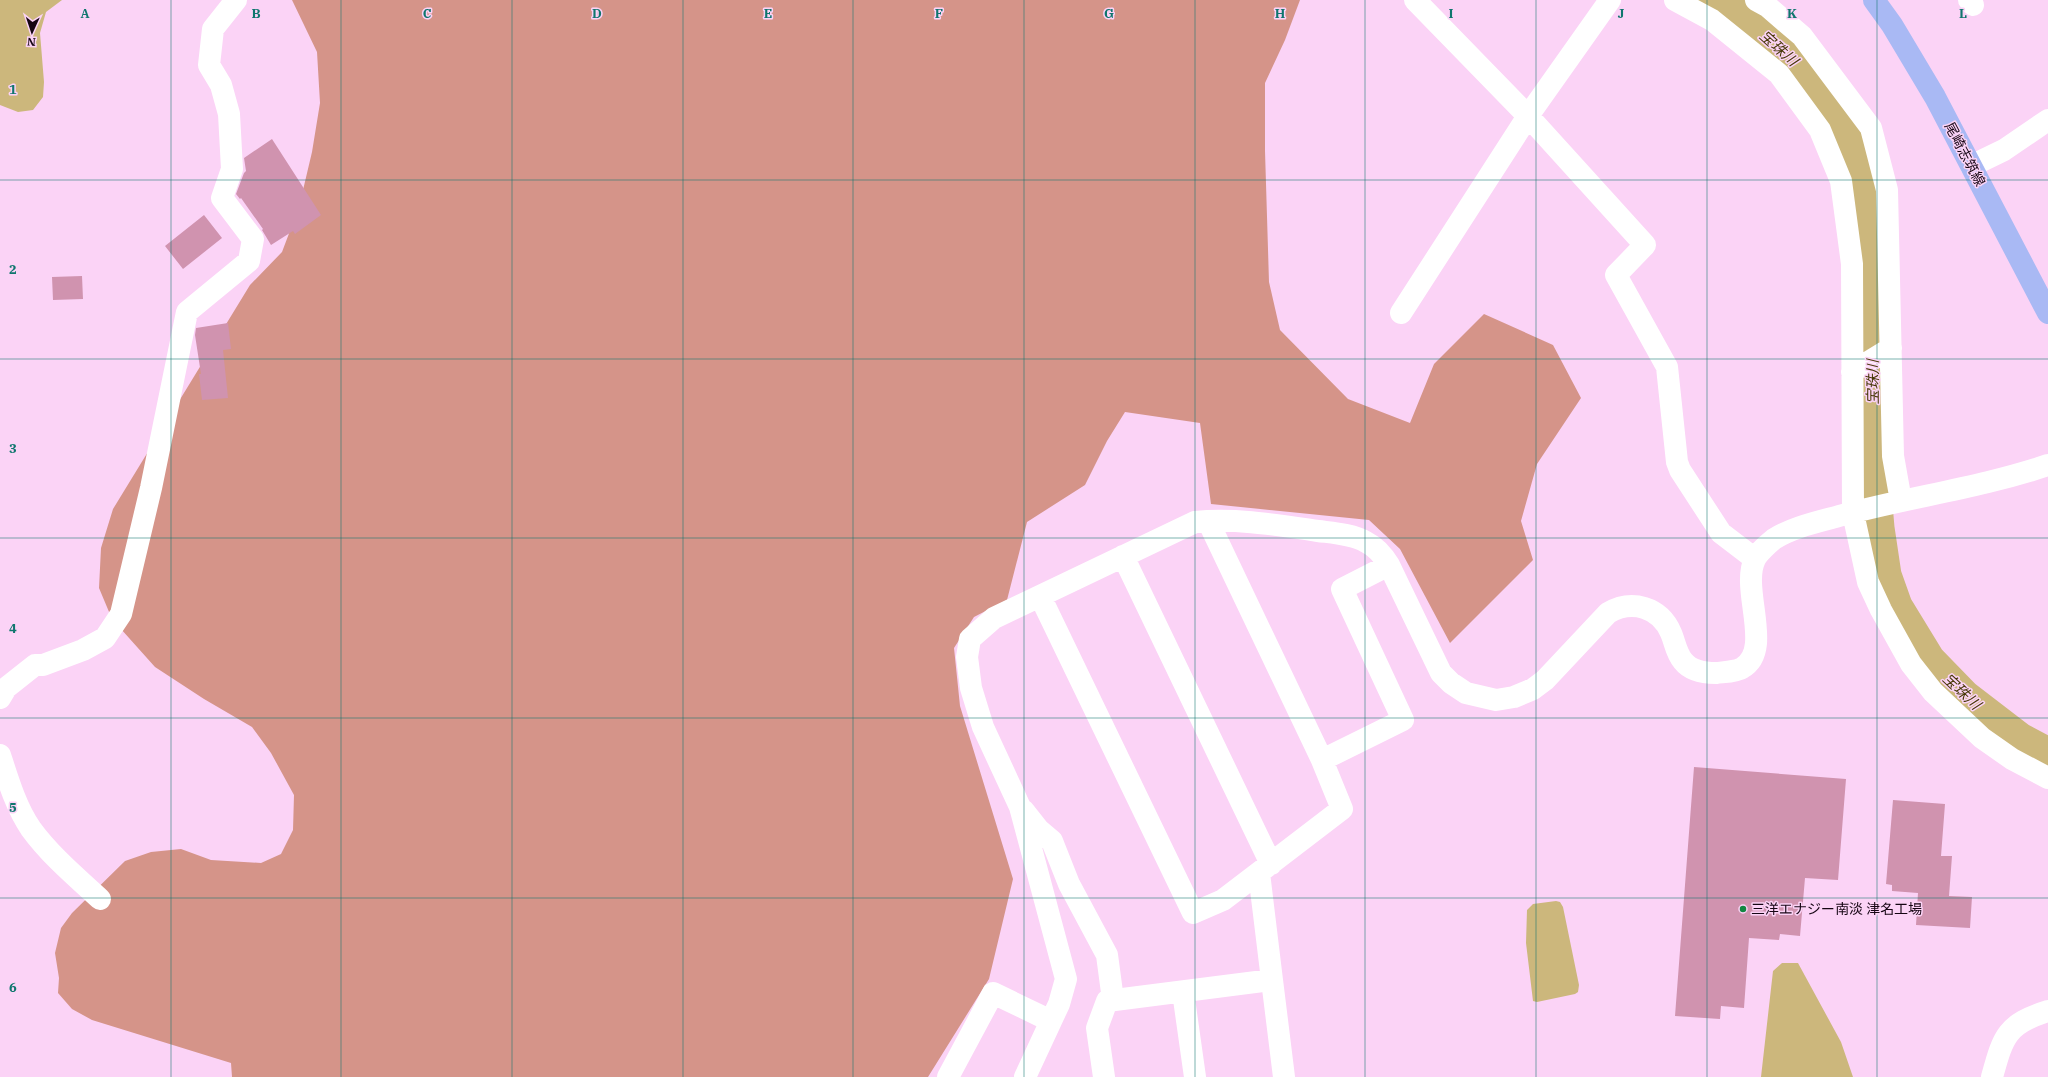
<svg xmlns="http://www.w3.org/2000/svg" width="2048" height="1077" viewBox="0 0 2048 1077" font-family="'IBM Plex Serif','Noto Sans JP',serif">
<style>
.forest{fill:#d59489}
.water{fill:#ccb77c}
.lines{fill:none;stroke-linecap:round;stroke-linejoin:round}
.river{stroke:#ccb77c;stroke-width:33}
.building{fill:#d093af}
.minor{stroke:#fff;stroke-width:22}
.major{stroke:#a9b9f4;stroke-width:22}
.grid{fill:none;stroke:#0f766e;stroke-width:1;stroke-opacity:0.55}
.poi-dot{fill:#118741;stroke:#fbd3f6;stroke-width:1.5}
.labels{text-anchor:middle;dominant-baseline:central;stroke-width:3;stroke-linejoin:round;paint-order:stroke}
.street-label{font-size:14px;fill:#150513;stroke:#fbd3f6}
.poi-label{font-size:14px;fill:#150513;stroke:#fbd3f6;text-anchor:start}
.water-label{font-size:15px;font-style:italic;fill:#473807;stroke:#fbd3f6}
.grid-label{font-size:13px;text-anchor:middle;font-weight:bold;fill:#0f766e;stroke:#fbd3f6;stroke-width:3;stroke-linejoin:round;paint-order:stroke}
</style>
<rect width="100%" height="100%" fill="#fbd3f6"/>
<!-- forest -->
<path class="forest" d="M292 0H1300L1285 40 1265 83V151L1269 282 1280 330 1348 399 1410 423 1434 364 1484 314 1553 345 1581 398 1537 464 1521 521 1533 560 1450 643 1400 549 1369 520 1211 504 1200 423 1125 412 1107 441 1085 485 1027 522 1007 600 974 617 954 648 960 706 1013 879 989 979 928 1077H232L231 1063 92 1020 72 1009 58 993 59 978 55 953 61 928 72 913 125 861 151 852 181 849 211 860 261 863 281 854 293 830 294 795 271 753 252 727 204 699 155 667 112 619 99 588 101 548 113 509 250 285 282 252 299 207 312 152 320 103 317 52Z"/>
<!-- water -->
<path class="water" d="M0 0H62L46 12 40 33 44 82 43 97 33 110 18 112 0 105Z
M1556 901 1560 902 1563 907 1579 985 1578 992 1575 994 1537 1002 1533 1001 1526 943 1527 910 1533 904Z
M1782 963H1798L1841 1042 1853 1077H1761L1773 971Z"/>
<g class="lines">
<!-- river -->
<path class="river" d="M1713 0C1740 17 1770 33 1793 56 1800 63 1805 73 1811 81 1836 114 1854 143 1862 184L1871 318 1872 458 1878 528 1885 575 1896 606 1929 660 1964 696 2020 739 2048 754"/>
</g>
<!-- building -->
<path class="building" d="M272 139 321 215 295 234 293 231 271 245 262 230 263 229 241 198 240 199 236 194 244 173 246 171 244 158Z
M204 215 222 238 183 269 165 246Z
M82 276 83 299 53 300 52 277Z
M228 323 231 349 223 350 228 398 202 400 199 374H201L195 335 196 328Z
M1694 767 1846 779 1838 880 1805 878 1800 936 1780 934 1779 940 1749 938 1744 1008 1721 1006 1720 1019 1675 1016Z
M1893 800 1945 804 1941 856H1952L1949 896 1972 897 1970 928 1916 925 1918 893 1892 891V885L1886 884Z"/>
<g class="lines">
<!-- minor -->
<path class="minor" d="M1415 0 1528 116 1645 245 1616 275 1667 367 1677 462 1680 470 1721 533 1755 559
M1675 0 1712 20 1779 74 1820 130 1841 181 1852 264 1853 513 1868 582 1881 610 1911 664 1933 692 1982 738 2012 759 2048 778
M1756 0 1767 6 1802 36 1871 128 1887 190 1893 456 1901 501
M1969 0 1973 5
M1971 166 2004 150 2048 120
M1401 313 1528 116 1610 0
M1852 372 1891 348
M1208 521 1322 760
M1123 556 1271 864
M1040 596 1193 913 1223 900 1342 809 1322 760 1403 720 1342 589 1389 565
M0 698 6 688 35 665H43L83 650 105 638 121 614 151 488 187 312 249 261 253 239 222 198 232 169 229 114 221 85 209 65 213 29 236 0
M0 755C8 780 16 807 31 829 50 855 76 877 100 899
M1024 811 1039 830 1052 841 1069 884 1107 955 1113 1000
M1259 873 1272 980
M1183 992 1195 1077
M948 1077 993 993 1051 1021 1059 1004 1066 979 1020 807 983 727 971 688 967 657 970 639 994 618 1195 522C1236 518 1277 525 1318 531 1333 533 1352 534 1366 542 1376 547 1383 555 1389 565L1441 673 1451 683 1466 693 1496 700 1514 697 1533 689 1545 680 1608 613C1632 599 1660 607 1671 633 1675 642 1676 653 1683 661 1690 670 1704 673 1716 673 1723 672 1736 672 1742 668 1774 650 1740 589 1755 559 1758 553 1769 543 1774 539 1793 527 1818 522 1839 516 1908 497 1980 488 2048 465
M1025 1077 1051 1021
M1104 1077 1097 1028 1107 1001 1272 980 1284 1077
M1992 1077C2003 1037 2006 1024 2048 1011"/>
<!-- major -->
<path class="major" d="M1874 0 1892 25 1935 97 2048 313"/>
</g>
<!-- grid -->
<path class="grid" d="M171 0V1077M341 0V1077M512 0V1077M683 0V1077M853 0V1077M1024 0V1077M1195 0V1077M1365 0V1077M1536 0V1077M1707 0V1077M1877 0V1077M0 180H2048M0 359H2048M0 538H2048M0 718H2048M0 898H2048"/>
<!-- markers -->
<circle class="poi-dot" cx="1743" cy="909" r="4"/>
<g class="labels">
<!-- street labels -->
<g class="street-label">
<text transform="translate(1965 154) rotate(62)">尾崎志筑線</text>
</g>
<!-- poi labels -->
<g class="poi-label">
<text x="1751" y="909">三洋エナジー南淡 津名工場</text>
</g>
<!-- water labels -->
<g class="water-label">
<text transform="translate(1779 48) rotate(42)">宝珠川</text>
<text transform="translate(1872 382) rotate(-90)">宝珠川</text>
<text transform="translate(1962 691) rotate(43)">宝珠川</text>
</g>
</g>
<g class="grid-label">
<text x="85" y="18">A</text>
<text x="256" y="18">B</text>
<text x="427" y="18">C</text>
<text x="597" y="18">D</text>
<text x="768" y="18">E</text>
<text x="939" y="18">F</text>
<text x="1109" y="18">G</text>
<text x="1280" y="18">H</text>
<text x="1451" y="18">I</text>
<text x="1621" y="18">J</text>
<text x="1792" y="18">K</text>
<text x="1963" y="18">L</text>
<text x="13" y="94">1</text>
<text x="13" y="274">2</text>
<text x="13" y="453">3</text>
<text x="13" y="633">4</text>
<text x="13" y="812">5</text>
<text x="13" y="992">6</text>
</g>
<!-- north arrow -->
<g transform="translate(32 32) rotate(183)" stroke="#fbd3f6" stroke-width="3" paint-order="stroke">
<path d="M0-3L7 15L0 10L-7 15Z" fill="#150513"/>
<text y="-6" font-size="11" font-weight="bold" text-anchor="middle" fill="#150513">N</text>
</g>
</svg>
